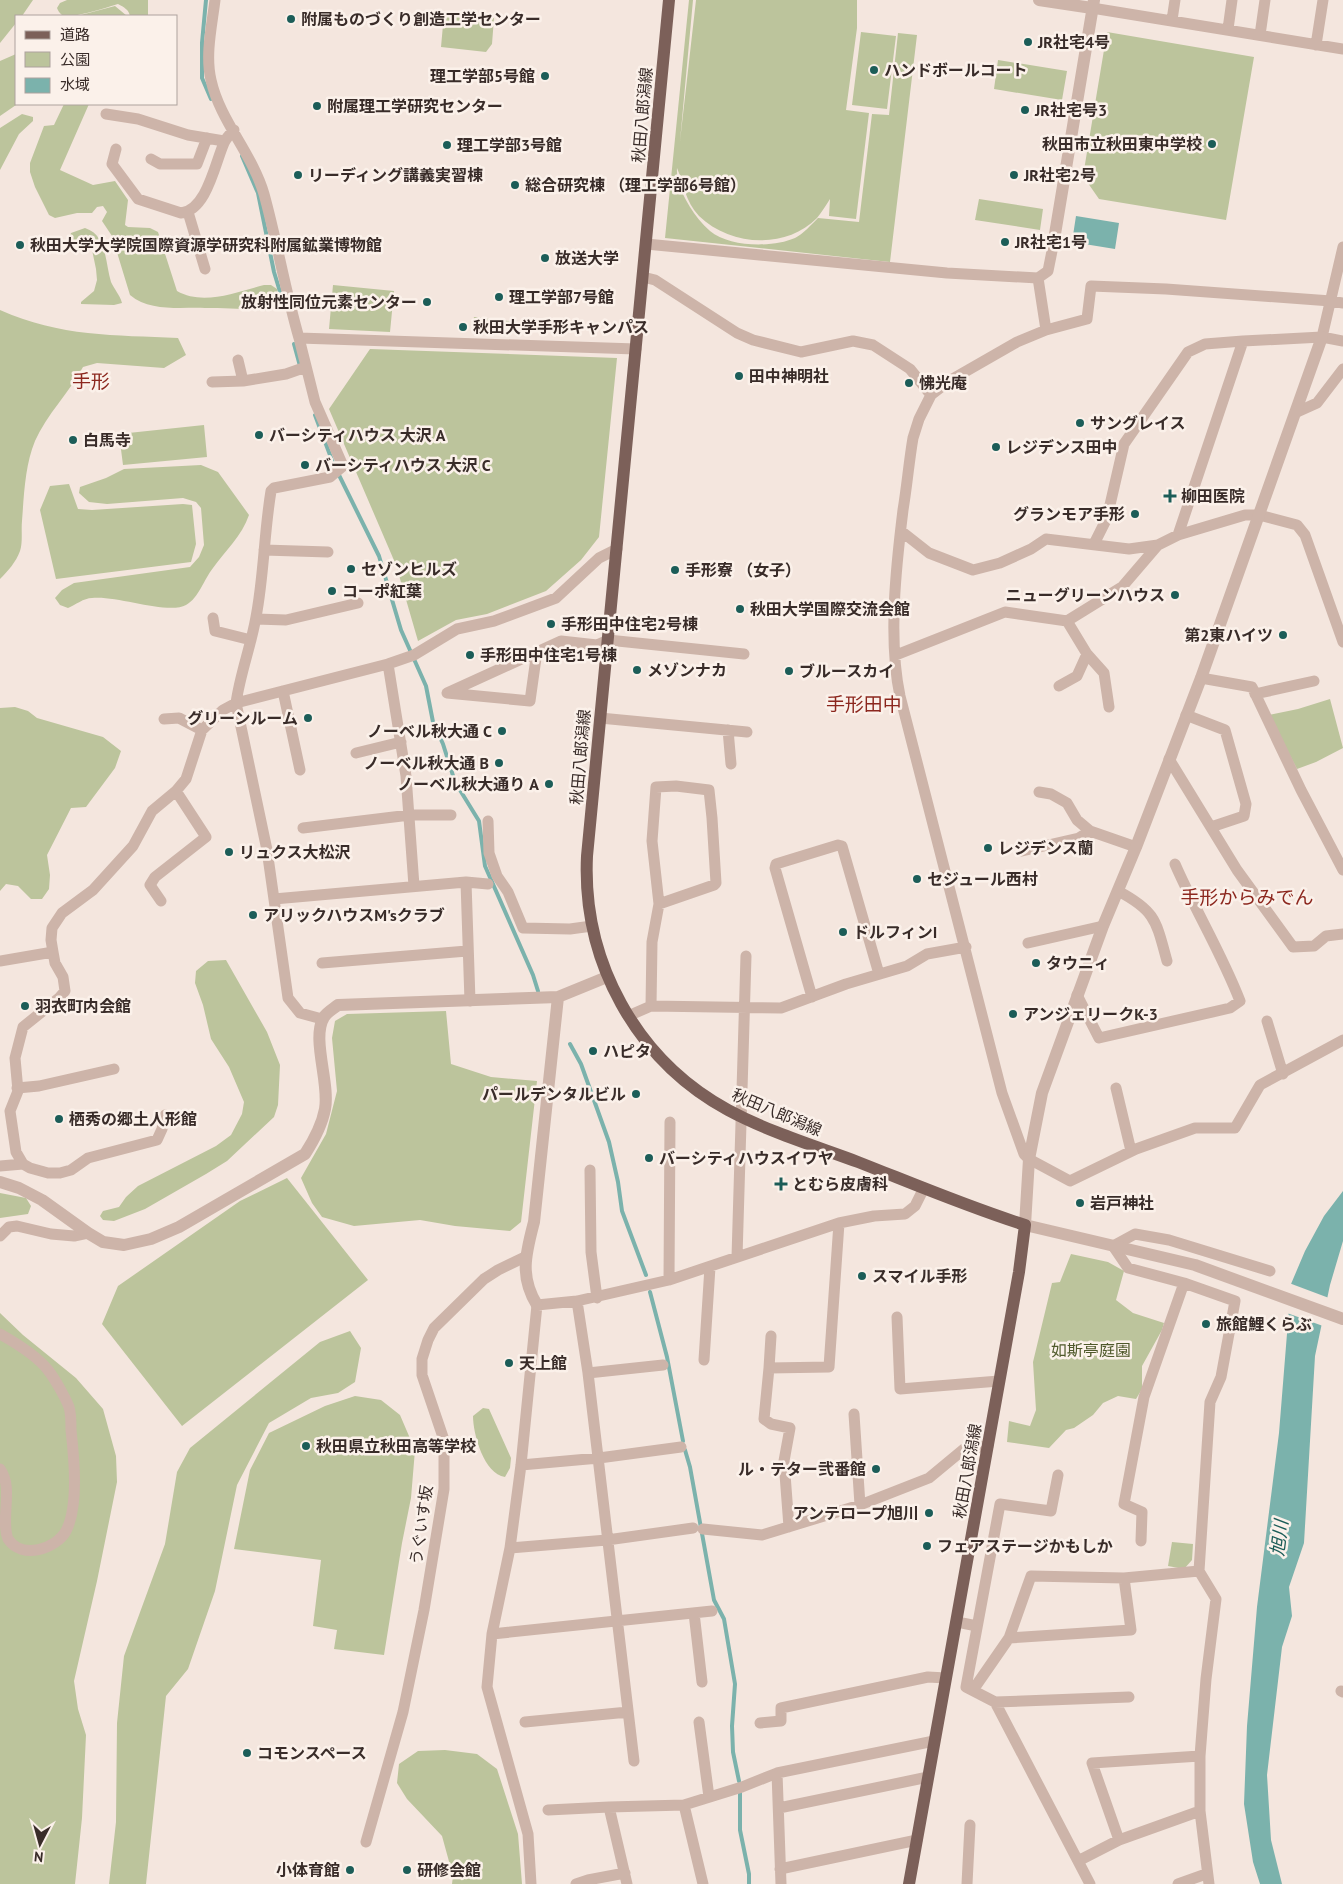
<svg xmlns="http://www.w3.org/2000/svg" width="1343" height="1884" viewBox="0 0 1343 1884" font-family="'PT Sans','Noto Sans JP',sans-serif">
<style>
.green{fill:#bcc49c}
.water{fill:#7bb2ac}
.pier{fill:#f4e6de}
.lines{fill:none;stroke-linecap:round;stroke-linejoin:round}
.stream{stroke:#7bb2ac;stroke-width:4}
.minor{stroke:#cdb4a9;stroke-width:11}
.tertiary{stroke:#cdb4a9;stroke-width:12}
.primary{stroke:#7c6059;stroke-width:12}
.poi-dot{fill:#1c5d58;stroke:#fbf1ea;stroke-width:2}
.labels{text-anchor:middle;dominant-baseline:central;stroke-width:5;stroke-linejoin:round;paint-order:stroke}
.poi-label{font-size:16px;font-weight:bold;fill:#392c29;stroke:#fbf1ea;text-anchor:start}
.street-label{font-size:16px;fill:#392c29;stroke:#fbf1ea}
.park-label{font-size:16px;fill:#4f592b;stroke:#fbf1ea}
.water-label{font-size:18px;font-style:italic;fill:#1c5d58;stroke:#fbf1ea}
.quarter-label{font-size:19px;fill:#8c271e;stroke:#fbf1ea}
</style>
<rect width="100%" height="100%" fill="#f4e6de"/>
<!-- green -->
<path class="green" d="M0 0H33L22 16H16V23L0 43Z
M67 0H148V16H130C129 10 124 7 118 4 108 7 69 20 62 15 59 13 58 10 57 8L60 3Z
M689 0H693L680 141 696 0H857V28L846 110 869 113 856 219 829 216 830 199C826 205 822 212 817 218 785 250 730 246 699 216 685 201 684 184 677 168 676 182 683 195 690 207 695 215 702 224 710 231 729 247 772 248 795 238 803 234 811 225 818 218L859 222 872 114 889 115 898 33 917 35 890 262 665 238Z
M115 6 127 16H77Z
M448 11 491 16 494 18 492 44 486 52 441 47 444 14Z
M861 32 896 36 887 109 852 105Z
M1107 32 1254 57 1226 220 1099 199 1083 176Z
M16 54V104H46L16 105 0 116V61Z
M998 60 1067 71 1062 100 994 89Z
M64 104H89L60 170 93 185 115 181 128 200 125 225 128 227 150 228 158 232 177 291C203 306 237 292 264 285H271L277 289 280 304 278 307 268 311C247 309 226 308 205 308 180 307 150 312 130 295L112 236 102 221 107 212 103 206 97 207 92 213H77L55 218 49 215 35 187 30 172V163L44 126 54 125Z
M22 114 33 117V121L19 134 0 170V128Z
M979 199 1043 209 1040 230 975 220Z
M85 228C107 235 105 262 111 282 114 289 120 295 122 303L114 305 81 304V302L94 291 97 280 96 269 91 245 84 239H79L72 244 69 240 71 233Z
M333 285 394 291 390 332 329 329Z
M0 310C60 337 115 335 178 338L186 355 164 368 97 363 83 367C69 393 47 414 35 441 25 465 24 495 22 521 21 530 23 542 20 551 16 562 8 571 0 579Z
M474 317 526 323 525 328 473 322Z
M370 349 617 358 599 537 581 560 546 591 487 614 456 620 418 641 396 565 329 409Z
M204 425 207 457 123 465 119 434Z
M201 465 218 472 249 515C242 536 225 551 213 568 204 579 199 598 186 605 168 615 116 595 92 598 84 598 75 605 68 608L60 605 55 598 62 590 74 583 190 567 199 557 204 545 201 508 196 502 183 498 107 504 89 502 79 493 80 487 106 478 124 469Z
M69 484 78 509 92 510 183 504 192 505 196 544 191 562 56 579 40 510 50 486Z
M1330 699 1343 748 1316 762 1297 769 1269 715 1298 709Z
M15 707 28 711 37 718 103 737 121 751 115 768 86 807 71 808 47 855 50 875 49 889 42 899H31L18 886 6 884 0 891V708Z
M226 960 267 1032 280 1065 278 1105 274 1117 227 1161 206 1174 145 1209 114 1221 103 1220 100 1216 103 1211 119 1207 126 1197 138 1186 216 1146 231 1135 242 1114 244 1102 229 1067 211 1039 203 1005 195 983 196 971 208 961Z
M446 1011 451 1064 491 1077 537 1081 521 1222 510 1231 455 1226 420 1220 354 1226 322 1217 312 1203 301 1178 326 1134 337 1091 332 1038 335 1021 347 1014Z
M287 1178 368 1280 182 1426 102 1324 118 1286 240 1201Z
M0 1193 26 1198 31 1206 28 1214 0 1218Z
M1071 1254 1108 1262 1124 1271 1116 1300 1133 1313 1164 1323 1162 1330 1142 1366V1389L1136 1399 1118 1396 1103 1403 1093 1415 1074 1428 1066 1430 1049 1448 1007 1442 1009 1421 1030 1426 1036 1410 1033 1362 1052 1283 1060 1282Z
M0 1313 23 1335 76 1378 103 1409 116 1456 117 1482 97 1581 74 1681 78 1709 86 1735 82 1818 75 1884H0Z
M350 1331 361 1348 355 1382 338 1393 311 1398 269 1423 237 1485 215 1591 188 1669 166 1696 146 1884H109L116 1822 117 1723 124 1656 165 1544 177 1472 190 1448 320 1342Z
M355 1396 381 1400 400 1415 415 1450 411 1498 402 1543 384 1655 334 1649 337 1630 313 1626 321 1560 234 1549 250 1470 269 1433 325 1406Z
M483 1408 489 1409 511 1458 510 1468 505 1477C484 1474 473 1434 473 1416Z
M1172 1542 1193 1544 1192 1560 1184 1569 1168 1566Z
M445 1750 477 1754 497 1769 518 1834 522 1884H452L453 1876 442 1836 407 1799 397 1783 399 1764 418 1751Z"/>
<!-- water -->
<path class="water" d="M1076 216 1119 223 1115 249 1072 242Z
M1343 1191V1241L1330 1285 1315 1356 1304 1543 1289 1587 1292 1616 1282 1647 1267 1775 1271 1840 1282 1884H1260L1253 1862 1244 1804 1247 1726 1257 1607 1279 1433 1291 1284 1305 1251 1324 1216Z"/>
<!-- pier -->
<path class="pier" d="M1289 1283 1329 1298 1323 1326 1287 1313Z"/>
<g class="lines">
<!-- stream -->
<path class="stream" d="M206 0 202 43V78L211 99
M242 156 258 193 274 272 284 305
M294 344 300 366
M315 415 333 463 379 556 401 630 426 686 433 722 443 744 455 782 479 821 485 866 533 975 538 991
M570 1044 581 1064 609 1142 618 1182 622 1211 646 1275
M650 1292 667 1357 683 1441
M685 1450 690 1467 714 1600 724 1619 735 1684 732 1726 733 1752 739 1781
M740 1793V1830L749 1874V1884"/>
<!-- minor -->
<path class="minor" d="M215 0C212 25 205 55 211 80 220 121 252 153 264 194 277 241 285 290 299 338L636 349
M1092 8 1343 49
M1172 20 1175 0
M1228 29 1232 0
M1260 35 1265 0
M1316 45 1323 0
M106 114 138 119 188 135 224 141
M116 149 112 164 138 199 181 213C207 210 215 163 224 143 226 138 230 134 234 130
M151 159 160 164H197L207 138
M188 212 205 269
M646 244 947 273 1038 278 1048 271 1053 246
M643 277 655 280 737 333 753 340 801 352 853 341 873 345 910 369 931 395
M1038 278 1046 330
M1343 303 1331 301 1166 289 1091 286 1087 319 1046 330 1017 342 949 381 931 395 919 419 913 438C909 461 907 486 903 510 896 567 888 639 900 696L1002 1093 1024 1154 1029 1159 1070 1181 1136 1149 1195 1128H1235L1260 1085 1343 1040
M1322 337 1343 247
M299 338 315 402 343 466 330 477 274 488 271 491C264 533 264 575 256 617 251 646 240 674 236 703L267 850 288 998 300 1013 322 1019
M238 360 243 381 286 374 306 367
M212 382 243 381
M1297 412 1317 403 1343 369
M901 531 929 553 973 570 1000 563 1031 549 1046 539 1129 549 1158 545
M1178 535 1243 341 1322 337 1343 341
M1094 544 1107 518 1124 444 1188 352 1205 344 1243 341
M264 550 328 552
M213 618 215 631 251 640
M256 619 286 620 358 603
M537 651 530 701 447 693 561 641 597 645 608 640 744 654
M1087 654 1104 673 1109 707
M896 655 1005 612 1067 621 1122 587 1158 545 1178 535 1245 515H1259L1297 525 1305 535 1343 642
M388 664 406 776 414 886
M1201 678 1252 687 1301 790 1343 870
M1059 686 1077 676 1087 654 1067 621
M283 691 300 770
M1255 694 1314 681
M1186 715 1225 730 1246 804 1244 816 1211 827
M600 718 747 732
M164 719 179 718 202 730
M728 730 731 764
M356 753 401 742
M1169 759 1237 870 1293 947 1314 946 1326 936 1343 934
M1039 792 1051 794 1067 803 1077 820 1090 831 1136 847
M488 821 489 853 497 876 508 892 523 928 570 929 592 926
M303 828 410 815H451
M1022 851 1079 838 1090 831
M466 882 488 884
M1118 891C1156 911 1156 921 1167 961
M274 899 466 882 470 1001
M161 901 150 885 155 877 206 837 176 791
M1028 943 1103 926
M0 961 53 952
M322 963 467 951
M1077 995 1099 1038 1230 1008 1240 1001C1222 954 1195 910 1175 864
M812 997 775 868 776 864 838 845 842 846 879 974
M651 1006 652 942 659 904 652 841 656 787 676 786 709 790 712 818 716 883 714 885 659 904
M628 1016 651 1006 781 1008 846 984 907 966 927 954 966 947
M1267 1021 1283 1074
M17 1088 39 1086 114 1069
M1116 1088 1131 1151
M165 1115 162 1129 157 1140 88 1158 71 1170 60 1173H48L30 1168 23 1164 16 1152 10 1111 18 1091 15 1058 23 1027 59 998 65 991 63 977 55 963 53 952 51 940 52 928 62 913 93 890 133 846 152 811 176 791 186 779 202 730 223 710 236 703 388 664 414 655 457 629 494 621 556 598 599 558 617 549
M0 1166 23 1164
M590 1170 591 1252 597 1298
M0 1236 9 1227 17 1226 51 1234 74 1236 88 1233
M737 1257 746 956
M669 1280 670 1122
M577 1301 588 1373 634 1761
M897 1317 900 1389 999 1381
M0 1334C16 1343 37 1356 48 1370 55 1379 65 1397 69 1407 71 1413 71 1423 71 1430 74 1457 79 1506 66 1531 56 1549 22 1560 8 1539 0 1519 14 1488 0 1469
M704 1360 710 1267
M769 1368 771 1336
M588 1373 663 1365
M854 1414 860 1505
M521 1465 599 1458 681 1447
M1058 1475 1051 1511 1000 1504 966 1687 995 1702 1129 1697
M789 1527 784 1461 790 1428 771 1424 764 1419 769 1368 829 1367 839 1223
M703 1529 762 1535 860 1505 929 1478 964 1449 988 1446
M1141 1541 1142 1512 1124 1504 1144 1397 1184 1283
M510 1548 607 1540 693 1528
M694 1613 702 1682
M957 1622 977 1626
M492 1634 712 1611
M1009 1638 1131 1630 1124 1578
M973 1690 1009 1638 1031 1576 1124 1578 1199 1571
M1341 1691 1343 1692
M995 1702 1090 1884
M525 1722 628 1712
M699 1722 709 1797
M760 1723 781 1721V1708L928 1677 946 1678
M777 1773 781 1884
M684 1805 703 1884
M779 1808 928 1777
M548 1810 609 1807
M1119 1840 1092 1763 1200 1756
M366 1842 403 1712 424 1610 444 1489V1440L422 1375V1359L428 1340 434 1328 484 1279 498 1270 525 1257
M1078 1861 1119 1840 1200 1811
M780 1869 917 1840
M531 1884 528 1834 487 1687 492 1634 510 1548 521 1465 537 1305 577 1301 669 1280 839 1223 874 1216 905 1214 915 1206 924 1188
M576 1884 588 1880 625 1873
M627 1884 609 1807 684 1805 742 1787 777 1773 934 1741
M967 1884 970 1825
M1178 1884 1206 1874
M1209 1884 1200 1811V1756L1206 1679 1216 1599 1199 1571 1210 1402 1221 1377 1235 1301 1184 1283 1128 1268 1113 1246 1135 1234 1169 1240 1270 1271"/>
<!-- tertiary -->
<path class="tertiary" d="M1039 0 1092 8
M1053 246 1094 0
M1322 337 1201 678 1136 847 1103 926 1042 1093 1029 1159 1025 1225 1195 1265 1343 1319
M0 1182 19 1188 42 1200 88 1233 103 1242 124 1245 151 1239 179 1227 305 1154C314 1140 322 1125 325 1109 330 1083 311 1038 324 1017 327 1012 333 1009 338 1005L558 997 607 977
M537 1305C519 1276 526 1253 534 1222L558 997"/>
<!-- primary -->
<path class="primary" d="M669 0 587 856C582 961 636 1060 728 1110 769 1132 815 1146 858 1162 914 1184 968 1207 1025 1225L1019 1272 909 1884"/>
</g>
<!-- markers -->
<g class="poi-dot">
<circle cx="291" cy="19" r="5"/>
<circle cx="1028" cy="42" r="5"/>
<circle cx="874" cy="70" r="5"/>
<circle cx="545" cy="76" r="5"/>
<circle cx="317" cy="106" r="5"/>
<circle cx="1025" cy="110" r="5"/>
<circle cx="1212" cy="144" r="5"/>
<circle cx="447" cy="145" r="5"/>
<circle cx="298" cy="175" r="5"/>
<circle cx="1014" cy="175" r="5"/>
<circle cx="515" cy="185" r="5"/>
<circle cx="1005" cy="242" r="5"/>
<circle cx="20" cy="245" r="5"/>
<circle cx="545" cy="258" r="5"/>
<circle cx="499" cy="297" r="5"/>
<circle cx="427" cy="302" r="5"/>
<circle cx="463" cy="327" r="5"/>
<circle cx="739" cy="376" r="5"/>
<circle cx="909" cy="383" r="5"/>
<circle cx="1080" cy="423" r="5"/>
<circle cx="259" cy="435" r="5"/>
<circle cx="73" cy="440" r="5"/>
<circle cx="996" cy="447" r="5"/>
<circle cx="305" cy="465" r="5"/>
<path d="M1167.5 488.5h5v5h5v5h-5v5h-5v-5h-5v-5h5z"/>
<circle cx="1135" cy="514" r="5"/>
<circle cx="351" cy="569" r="5"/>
<circle cx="675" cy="570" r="5"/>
<circle cx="332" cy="591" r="5"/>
<circle cx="1175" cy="595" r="5"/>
<circle cx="740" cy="609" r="5"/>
<circle cx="551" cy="624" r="5"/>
<circle cx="1283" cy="635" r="5"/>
<circle cx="470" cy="655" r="5"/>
<circle cx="637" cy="670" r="5"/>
<circle cx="789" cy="671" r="5"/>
<circle cx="308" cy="718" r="5"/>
<circle cx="502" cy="731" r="5"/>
<circle cx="499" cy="763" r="5"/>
<circle cx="549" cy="784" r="5"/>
<circle cx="988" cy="848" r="5"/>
<circle cx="229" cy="852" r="5"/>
<circle cx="917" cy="879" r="5"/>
<circle cx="253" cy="915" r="5"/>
<circle cx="843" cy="932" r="5"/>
<circle cx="1036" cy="963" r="5"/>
<circle cx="25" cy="1006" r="5"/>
<circle cx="1013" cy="1014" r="5"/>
<circle cx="593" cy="1051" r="5"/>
<circle cx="636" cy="1094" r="5"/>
<circle cx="59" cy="1119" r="5"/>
<circle cx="649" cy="1158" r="5"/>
<path d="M778.5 1176.5h5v5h5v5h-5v5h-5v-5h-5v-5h5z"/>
<circle cx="1080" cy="1203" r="5"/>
<circle cx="862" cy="1276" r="5"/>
<circle cx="1206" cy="1324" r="5"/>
<circle cx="509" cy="1363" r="5"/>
<circle cx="306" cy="1446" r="5"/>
<circle cx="876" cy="1469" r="5"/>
<circle cx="929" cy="1513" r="5"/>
<circle cx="927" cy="1546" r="5"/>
<circle cx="247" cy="1753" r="5"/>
<circle cx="350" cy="1870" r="5"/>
<circle cx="407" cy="1870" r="5"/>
</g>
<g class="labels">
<!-- poi labels -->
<g class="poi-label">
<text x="301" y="19">附属ものづくり創造工学センター</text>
<text x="1038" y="42">JR社宅4号</text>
<text x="884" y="70">ハンドボールコート</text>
<text x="535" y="76" text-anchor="end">理工学部5号館</text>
<text x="327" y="106">附属理工学研究センター</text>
<text x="1035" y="110">JR社宅号3</text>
<text x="1202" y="144" text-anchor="end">秋田市立秋田東中学校</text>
<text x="457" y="145">理工学部3号館</text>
<text x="308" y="175">リーディング講義実習棟</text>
<text x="1024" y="175">JR社宅2号</text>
<text x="525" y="185">総合研究棟 （理工学部6号館）</text>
<text x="1015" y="242">JR社宅1号</text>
<text x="30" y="245">秋田大学大学院国際資源学研究科附属鉱業博物館</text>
<text x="555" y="258">放送大学</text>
<text x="509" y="297">理工学部7号館</text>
<text x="417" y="302" text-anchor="end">放射性同位元素センター</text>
<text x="473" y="327">秋田大学手形キャンパス</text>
<text x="749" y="376">田中神明社</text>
<text x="919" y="383">怫光庵</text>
<text x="1090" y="423">サングレイス</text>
<text x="269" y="435">バーシティハウス 大沢 A</text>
<text x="83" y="440">白馬寺</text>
<text x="1006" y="447">レジデンス田中</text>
<text x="315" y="465">バーシティハウス 大沢 C</text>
<text x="1181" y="496">柳田医院</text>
<text x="1125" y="514" text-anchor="end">グランモア手形</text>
<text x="361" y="569">セゾンヒルズ</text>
<text x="685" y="570">手形寮 （女子）</text>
<text x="342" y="591">コーポ紅葉</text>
<text x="1165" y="595" text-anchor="end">ニューグリーンハウス</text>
<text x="750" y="609">秋田大学国際交流会館</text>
<text x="561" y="624">手形田中住宅2号棟</text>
<text x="1273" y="635" text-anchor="end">第2東ハイツ</text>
<text x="480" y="655">手形田中住宅1号棟</text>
<text x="647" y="670">メゾンナカ</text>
<text x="799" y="671">ブルースカイ</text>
<text x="298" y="718" text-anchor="end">グリーンルーム</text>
<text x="492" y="731" text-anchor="end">ノーベル秋大通 C</text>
<text x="489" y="763" text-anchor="end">ノーベル秋大通 B</text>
<text x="539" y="784" text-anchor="end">ノーベル秋大通り A</text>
<text x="998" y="848">レジデンス蘭</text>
<text x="239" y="852">リュクス大松沢</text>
<text x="927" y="879">セジュール西村</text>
<text x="263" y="915">アリックハウスM'sクラブ</text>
<text x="853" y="932">ドルフィンI</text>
<text x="1046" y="963">タウニィ</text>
<text x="35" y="1006">羽衣町内会館</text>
<text x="1023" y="1014">アンジェリークK-3</text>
<text x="603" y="1051">ハピタ</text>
<text x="626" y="1094" text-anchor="end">パールデンタルビル</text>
<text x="69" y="1119">栖秀の郷土人形館</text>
<text x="659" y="1158">バーシティハウスイワヤ</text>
<text x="792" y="1184">とむら皮膚科</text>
<text x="1090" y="1203">岩戸神社</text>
<text x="872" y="1276">スマイル手形</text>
<text x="1216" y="1324">旅館鯉くらぶ</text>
<text x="519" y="1363">天上館</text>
<text x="316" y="1446">秋田県立秋田高等学校</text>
<text x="866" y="1469" text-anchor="end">ル・テター弐番館</text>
<text x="919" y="1513" text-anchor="end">アンテロープ旭川</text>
<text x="937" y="1546">フェアステージかもしか</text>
<text x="257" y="1753">コモンスペース</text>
<text x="340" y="1870" text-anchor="end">小体育館</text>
<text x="417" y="1870">研修会館</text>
</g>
<!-- street labels -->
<g class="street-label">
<text transform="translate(642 115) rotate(-85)">秋田八郎潟線</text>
<text transform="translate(580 757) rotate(-85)">秋田八郎潟線</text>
<text transform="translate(777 1112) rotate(23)">秋田八郎潟線</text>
<text transform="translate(967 1471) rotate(-80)">秋田八郎潟線</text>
<text transform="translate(421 1525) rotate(-82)">うぐいす坂</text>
</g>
<!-- park labels -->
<g class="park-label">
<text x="1091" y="1350">如斯亭庭園</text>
</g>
<!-- water labels -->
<g class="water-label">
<text transform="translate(1279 1538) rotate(-83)">旭川</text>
</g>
<!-- quarter labels -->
<g class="quarter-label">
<text x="91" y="381">手形</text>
<text x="864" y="704">手形田中</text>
<text x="1247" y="897">手形からみでん</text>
</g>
</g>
<!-- legend -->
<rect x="15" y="15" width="162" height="90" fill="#fbf1ea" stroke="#ada29d"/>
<rect x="25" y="31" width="25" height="8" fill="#7c6059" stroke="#ada29d"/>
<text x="60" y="40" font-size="15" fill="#392c29">道路</text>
<rect x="25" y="52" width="25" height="15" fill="#bcc49c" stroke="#ada29d"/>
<text x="60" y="65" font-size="15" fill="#392c29">公園</text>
<rect x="25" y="78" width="25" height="15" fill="#7bb2ac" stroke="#ada29d"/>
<text x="60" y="90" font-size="15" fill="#392c29">水域</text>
<!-- north arrow -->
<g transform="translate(40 1844) rotate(186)" stroke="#fbf1ea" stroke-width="4" paint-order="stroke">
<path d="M0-4L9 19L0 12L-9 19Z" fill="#392c29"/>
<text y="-8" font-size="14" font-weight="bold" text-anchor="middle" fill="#392c29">N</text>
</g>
</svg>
